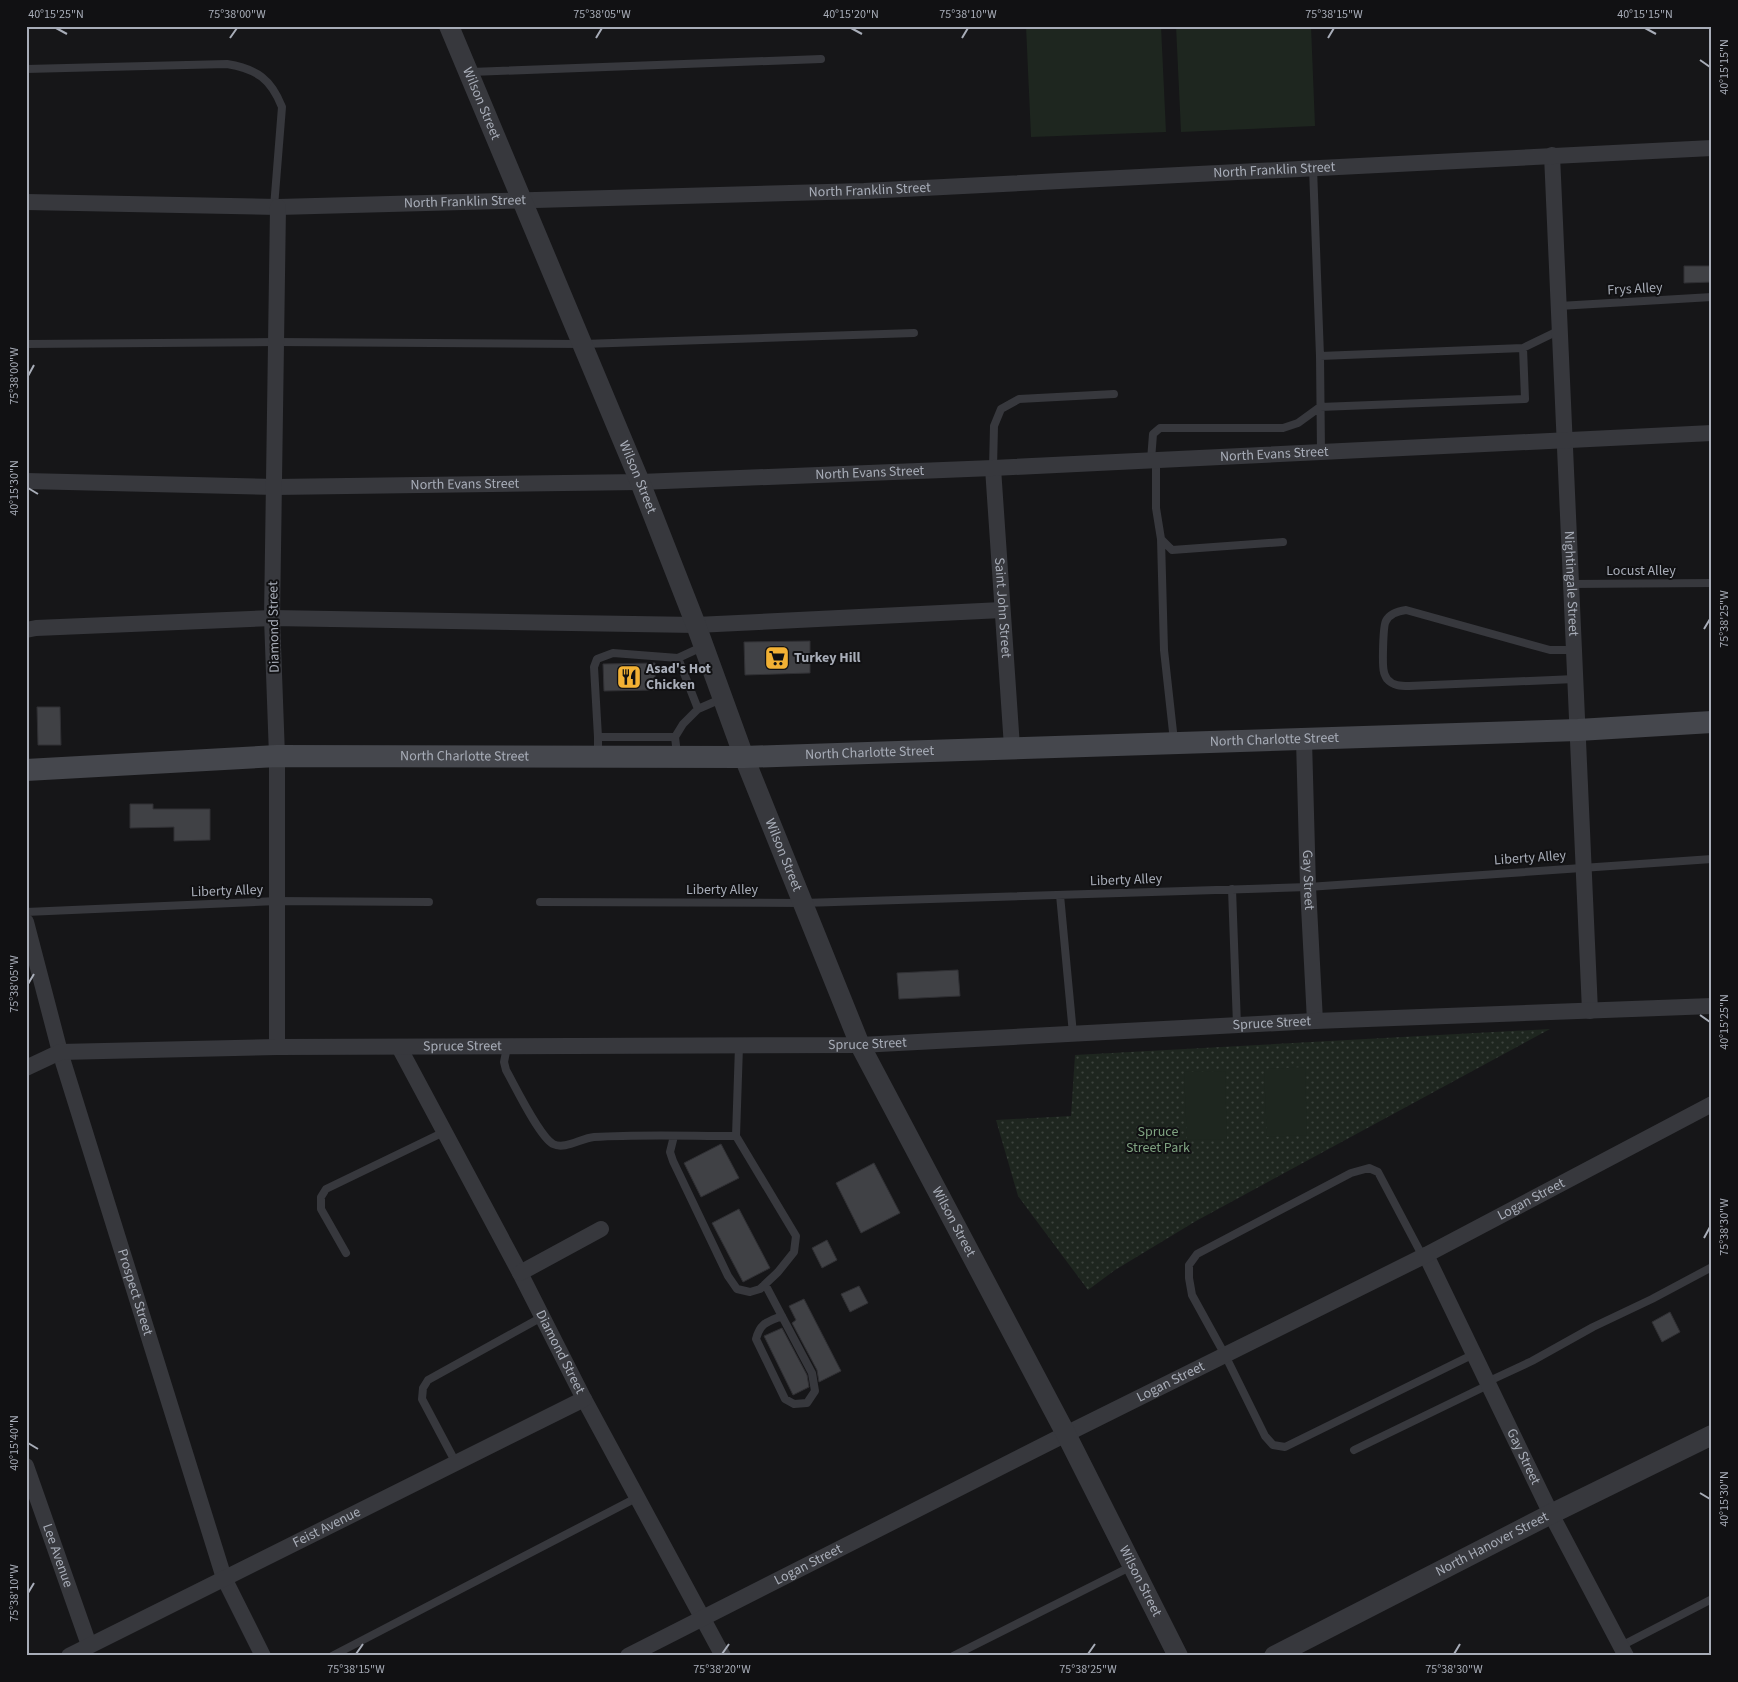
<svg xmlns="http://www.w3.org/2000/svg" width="1738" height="1682" viewBox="0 0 1738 1682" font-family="'Source Sans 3',sans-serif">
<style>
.park{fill:url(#park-dots)}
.pitch{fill:#1e261f}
.building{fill:#404145;stroke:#303034}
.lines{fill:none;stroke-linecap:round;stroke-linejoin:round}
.service{stroke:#37383d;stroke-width:8}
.minor{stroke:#37383d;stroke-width:16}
.tertiary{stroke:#37383d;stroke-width:20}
.secondary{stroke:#45474d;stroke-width:22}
.ticks{fill:none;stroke:#a8adb8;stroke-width:2}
.labels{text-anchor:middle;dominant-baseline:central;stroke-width:4;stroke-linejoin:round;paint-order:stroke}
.street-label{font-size:14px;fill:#a8adb8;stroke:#111113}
.poi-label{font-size:14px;font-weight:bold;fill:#a8adb8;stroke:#111113;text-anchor:start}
.park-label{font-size:14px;fill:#7fa381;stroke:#111113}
.neatline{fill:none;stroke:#a8adb8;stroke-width:2}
.ticks-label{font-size:12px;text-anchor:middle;fill:#a8adb8}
</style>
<defs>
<pattern id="park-dots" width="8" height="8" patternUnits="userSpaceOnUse" patternTransform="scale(1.25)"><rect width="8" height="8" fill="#1e261f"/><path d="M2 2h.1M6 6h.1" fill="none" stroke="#3c433d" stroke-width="1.8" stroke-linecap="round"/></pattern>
</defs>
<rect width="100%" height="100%" fill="#161618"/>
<!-- park -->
<path class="park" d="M1550 1029 1196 1221 1115 1270 1088 1290 1018 1196 996 1120 1071 1116 1075 1055Z"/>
<!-- pitch -->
<path class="pitch" d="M1026 26H1161L1166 132 1031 137Z
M1176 26H1311L1315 126 1181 132Z
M1305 1067 1307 1135 1267 1137 1264 1069Z
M1225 1071 1227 1139 1187 1140 1184 1072Z"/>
<!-- building -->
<path class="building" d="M1684 266H1712V282L1684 283Z
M810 641V673L745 675 744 642Z
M655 663V690L604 691 603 664Z
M37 707H60L61 745H38Z
M130 804H153V809H210V840L174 841V827L130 828Z
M958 970 960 996 899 999 897 973Z
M721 1144 739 1178 701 1197 684 1163Z
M874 1163 900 1213 861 1233 836 1183Z
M739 1209 770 1268 743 1282 712 1223Z
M827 1240 837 1260 822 1268 812 1248Z
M859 1286 868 1303 850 1312 841 1294Z
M804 1299 841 1371 819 1382 817 1370 792 1323 796 1320 789 1306Z
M1670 1312 1680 1332 1662 1342 1652 1322Z
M782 1328 807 1375 809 1387 793 1395 764 1336Z"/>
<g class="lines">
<!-- service -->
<path class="service" d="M26 69 227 64C257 69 271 79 282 107L274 207
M471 72 821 59
M1313 168 1320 356
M1559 306 1712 297
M26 344 276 342 583 344 914 333
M1321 452 1320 356 1523 348 1560 330
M1151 460 1153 434 1160 428H1283L1298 423 1320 407 1525 399 1523 348
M1156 460V508L1161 539 1172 550 1283 542
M993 468 994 426 1001 409 1019 399 1114 394
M1161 539 1164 650 1174 741
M1571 584 1712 583
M1574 650H1550L1406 610C1398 611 1390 613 1386 621 1383 625 1382 666 1384 672 1384 674 1386 677 1387 679 1393 686 1401 686 1409 686L1575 679
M678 658 704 646
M598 737 594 667 597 659 613 653 678 658 698 709
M598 753V737H675
M677 754 675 737 683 724 698 709 721 699
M1232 889 1237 1025
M1060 895 1073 1034
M540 902 803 903 1308 887 1712 859
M26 912 277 901 429 902
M507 1047 504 1062 506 1070C515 1086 539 1136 553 1144 565 1150 581 1138 594 1137 641 1134 689 1136 736 1136L739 1046
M674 1136 670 1152 673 1161 728 1276 737 1289 750 1292 760 1289 778 1272 794 1252 796 1236 736 1136
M346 1253 321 1209V1197L326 1189 444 1132
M1423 1257 1378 1172 1369 1168 1351 1173 1197 1254 1189 1265V1278L1192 1295 1225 1355 1265 1436 1273 1445 1285 1447 1474 1354
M765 1284 812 1373 815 1391 807 1403 794 1404 785 1399 756 1339C760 1323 767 1322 782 1316
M1487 1382 1532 1361 1593 1327 1652 1299 1712 1267
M1354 1450 1488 1385
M456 1463 422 1399 423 1388 428 1380 542 1317
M1621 1646 1712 1599
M332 1656 638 1497
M953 1656 1132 1566"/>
<!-- minor -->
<g class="minor">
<path id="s1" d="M1552 155 1590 1011"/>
<path id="s2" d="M26 202 278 207 864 191 1712 148"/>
<path id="s3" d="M993 468 1012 747"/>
<path id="s4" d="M26 481 275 487 640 482 993 468 1712 433"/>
<path d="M26 630 36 628 272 618 696 625 1002 610"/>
<path id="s5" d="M1304 740 1308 887 1315 1021"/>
<path id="s6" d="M26 922 60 1052 224 1578 263 1656"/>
<path d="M277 1047V756L272 618 278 207"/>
<path id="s7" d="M399 1047 520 1273 584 1399 723 1656"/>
<path id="s8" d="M26 1068 60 1052 277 1047 860 1045 1315 1021 1712 1006"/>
<path id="s9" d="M1426 1255 1551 1514 1626 1656"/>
<path d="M520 1273 601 1229"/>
<path id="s10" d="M26 1466 89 1645"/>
<path id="s11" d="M69 1656 584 1399"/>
<path id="s12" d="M628 1656 1066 1434 1426 1255 1712 1104"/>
</g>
<!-- tertiary -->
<g class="tertiary">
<path id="s13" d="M449 26 640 482 696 625 744 757 860 1045 1066 1434 1178 1656"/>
<path id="s14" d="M1274 1656 1551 1514 1712 1435"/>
</g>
<!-- secondary -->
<path class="secondary" id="s15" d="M26 770 277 756 744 757 1578 730 1712 722"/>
</g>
<!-- ticks -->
<path class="ticks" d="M56 28 67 34M851 28 862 34M1645 28 1656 34M230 38 237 28M596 38 602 28M962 38 968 28M1328 38 1334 28M1700 60 1710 67M28 376 34 365M28 488 38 494M1704 629 1710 619M28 984 34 974M1700 1015 1710 1022M1704 1238 1710 1227M28 1443 38 1449M1700 1493 1710 1499M28 1593 34 1583M356 1654 363 1644M722 1654 729 1644M1088 1654 1095 1644M1454 1654 1460 1644"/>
<!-- icons -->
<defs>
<symbol id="supermarket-square" viewBox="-11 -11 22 22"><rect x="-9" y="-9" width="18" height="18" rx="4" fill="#f2b134" stroke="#111113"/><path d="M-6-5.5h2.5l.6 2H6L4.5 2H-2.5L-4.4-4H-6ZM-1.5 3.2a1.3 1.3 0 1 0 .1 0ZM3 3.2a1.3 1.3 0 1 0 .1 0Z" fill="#111"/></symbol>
<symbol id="restaurant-square" viewBox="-11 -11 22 22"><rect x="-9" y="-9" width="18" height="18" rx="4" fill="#f2b134" stroke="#111113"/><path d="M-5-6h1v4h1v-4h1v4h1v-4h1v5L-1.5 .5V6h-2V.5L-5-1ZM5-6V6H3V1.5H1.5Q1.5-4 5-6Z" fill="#111"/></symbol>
</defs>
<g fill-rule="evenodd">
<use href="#supermarket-square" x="763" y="644" width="28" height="28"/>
<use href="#restaurant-square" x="615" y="663" width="28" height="28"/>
</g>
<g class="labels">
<!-- street labels -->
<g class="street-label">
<text stroke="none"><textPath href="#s13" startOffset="84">Wilson Street</textPath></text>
<text stroke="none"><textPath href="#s2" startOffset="1249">North Franklin Street</textPath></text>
<text stroke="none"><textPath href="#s2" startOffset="844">North Franklin Street</textPath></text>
<text stroke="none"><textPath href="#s2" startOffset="439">North Franklin Street</textPath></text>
<text transform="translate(1635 289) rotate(-3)">Frys Alley</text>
<text stroke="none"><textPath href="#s4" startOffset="1249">North Evans Street</textPath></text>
<text stroke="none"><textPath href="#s4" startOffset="844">North Evans Street</textPath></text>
<text stroke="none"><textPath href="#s13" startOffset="489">Wilson Street</textPath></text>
<text stroke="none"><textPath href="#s4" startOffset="439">North Evans Street</textPath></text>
<text x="1641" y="571">Locust Alley</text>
<text stroke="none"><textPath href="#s1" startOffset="429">Nightingale Street</textPath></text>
<text stroke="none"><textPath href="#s3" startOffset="140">Saint John Street</textPath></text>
<text transform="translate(274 627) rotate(-91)">Diamond Street</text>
<text stroke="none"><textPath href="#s15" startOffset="1249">North Charlotte Street</textPath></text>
<text stroke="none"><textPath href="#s15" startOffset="844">North Charlotte Street</textPath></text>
<text stroke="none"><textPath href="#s15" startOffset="439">North Charlotte Street</textPath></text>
<text stroke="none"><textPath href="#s13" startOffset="894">Wilson Street</textPath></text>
<text transform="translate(1530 858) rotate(-4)">Liberty Alley</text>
<text transform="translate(1126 880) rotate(-2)">Liberty Alley</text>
<text stroke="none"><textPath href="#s5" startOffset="140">Gay Street</textPath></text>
<text x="722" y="890">Liberty Alley</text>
<text transform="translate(227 891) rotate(-2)">Liberty Alley</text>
<text stroke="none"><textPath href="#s8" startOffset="1250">Spruce Street</textPath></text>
<text stroke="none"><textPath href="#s8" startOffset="845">Spruce Street</textPath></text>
<text stroke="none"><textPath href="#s8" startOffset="440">Spruce Street</textPath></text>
<text stroke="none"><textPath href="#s12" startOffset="1012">Logan Street</textPath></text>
<text stroke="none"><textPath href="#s13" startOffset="1299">Wilson Street</textPath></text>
<text stroke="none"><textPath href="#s6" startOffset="386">Prospect Street</textPath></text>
<text stroke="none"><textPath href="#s7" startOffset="345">Diamond Street</textPath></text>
<text stroke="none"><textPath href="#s12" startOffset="608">Logan Street</textPath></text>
<text stroke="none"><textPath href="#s9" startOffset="224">Gay Street</textPath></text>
<text stroke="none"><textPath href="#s11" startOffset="288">Feist Avenue</textPath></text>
<text stroke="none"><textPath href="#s14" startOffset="245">North Hanover Street</textPath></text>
<text stroke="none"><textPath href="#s10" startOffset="95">Lee Avenue</textPath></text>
<text stroke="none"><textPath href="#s12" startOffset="202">Logan Street</textPath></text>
<text stroke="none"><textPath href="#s13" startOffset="1704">Wilson Street</textPath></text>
</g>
<!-- poi labels -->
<g class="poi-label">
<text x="794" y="658">Turkey Hill</text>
<text x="646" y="669">Asad's Hot<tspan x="646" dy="16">Chicken</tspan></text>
</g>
<!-- park labels -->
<g class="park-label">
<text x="1158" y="1132">Spruce<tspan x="1158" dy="16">Street Park</tspan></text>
</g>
</g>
<!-- border -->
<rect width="1738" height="1682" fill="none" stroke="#111113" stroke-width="55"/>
<rect x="28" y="28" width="1682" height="1626" class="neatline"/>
<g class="ticks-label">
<text x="56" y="18">40°15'25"N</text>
<text x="237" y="18">75°38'00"W</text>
<text x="602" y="18">75°38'05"W</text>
<text x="851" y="18">40°15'20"N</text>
<text x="968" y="18">75°38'10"W</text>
<text x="1334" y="18">75°38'15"W</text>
<text x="1645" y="18">40°15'15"N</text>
<text transform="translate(1724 67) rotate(-90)" y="4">40°15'15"N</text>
<text transform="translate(14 376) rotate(-90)" y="4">75°38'00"W</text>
<text transform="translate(14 488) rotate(-90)" y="4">40°15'30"N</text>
<text transform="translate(1724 619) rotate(-90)" y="4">75°38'25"W</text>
<text transform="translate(14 984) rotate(-90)" y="4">75°38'05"W</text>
<text transform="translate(1724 1022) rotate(-90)" y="4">40°15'25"N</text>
<text transform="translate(1724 1227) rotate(-90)" y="4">75°38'30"W</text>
<text transform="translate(14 1443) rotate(-90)" y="4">40°15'40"N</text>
<text transform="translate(1724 1499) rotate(-90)" y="4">40°15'30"N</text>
<text transform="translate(14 1593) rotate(-90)" y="4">75°38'10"W</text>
<text x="356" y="1673">75°38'15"W</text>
<text x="722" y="1673">75°38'20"W</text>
<text x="1088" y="1673">75°38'25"W</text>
<text x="1454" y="1673">75°38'30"W</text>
</g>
</svg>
